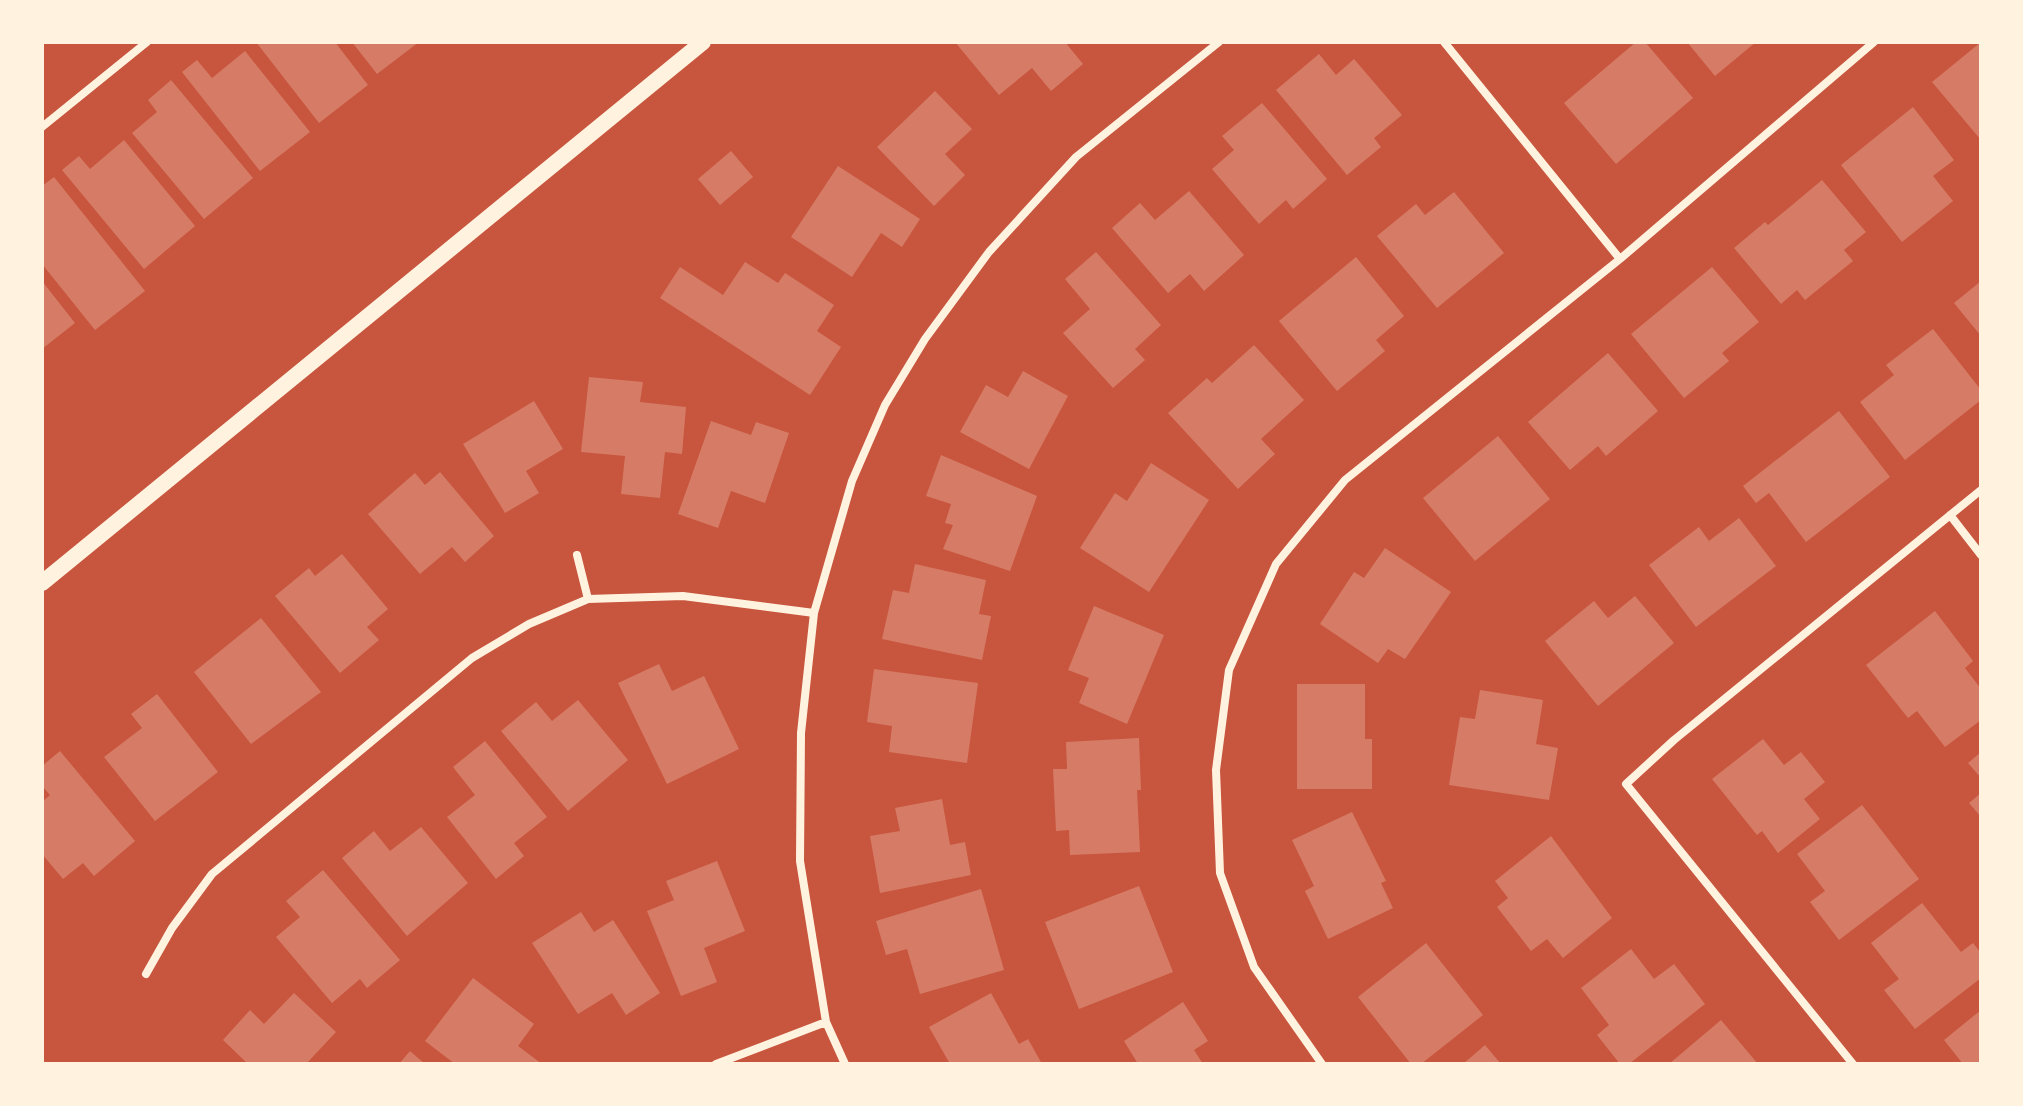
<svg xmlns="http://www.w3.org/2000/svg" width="2023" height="1106" viewBox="0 0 2023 1106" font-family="'Sofia Sans Condensed',sans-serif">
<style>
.building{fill:#d67c66}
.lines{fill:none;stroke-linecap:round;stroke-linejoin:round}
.minor{stroke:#fff3e0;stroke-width:8}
.secondary{stroke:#fff3e0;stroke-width:16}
</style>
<rect width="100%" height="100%" fill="#c8553d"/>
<!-- building -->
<path class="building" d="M256 42H335L368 85 319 123Z
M352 42H419L377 74Z
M955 42H1065L1083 64 1051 91 1032 68 999 95Z
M1636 42H1645L1693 98 1616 164 1564 103Z
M1687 42H1756L1715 76Z
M1981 42V140L1932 82Z
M245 51 310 132 260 171 182 72 197 60 212 78Z
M1319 54 1336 75 1354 59 1402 115 1374 138 1381 147 1347 175 1276 90Z
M171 80 253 178 204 219 132 133 157 112 148 100Z
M935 91 972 129 945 154 965 175 934 206 877 147Z
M1262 103 1327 179 1293 209 1286 200 1259 224 1212 169 1234 150 1222 136Z
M1913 107 1954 160 1933 176 1953 201 1902 242 1841 165Z
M124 140 195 226 144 269 62 170 79 156 90 169Z
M731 151 753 177 720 205 698 179Z
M838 166 920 219 902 247 881 233 852 277 791 237Z
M54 177 145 291 95 330 42 264V186Z
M1822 180 1866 232 1844 250 1853 261 1805 300 1797 290 1781 304 1734 248 1765 222 1768 225Z
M1189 191 1244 255 1204 291 1190 274 1168 293 1112 228 1140 203 1155 220Z
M1454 192 1504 253 1437 308 1377 236 1416 204 1425 215Z
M1096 252 1161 325 1135 349 1145 360 1113 388 1063 333 1090 309 1065 279Z
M1356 257 1404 316 1376 340 1385 351 1337 391 1279 321Z
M745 262 778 283 785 273 834 305 817 331 841 347 810 395 660 298 680 267 723 295Z
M1712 267 1759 322 1722 353 1729 361 1684 398 1631 334Z
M42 281 75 323 42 349Z
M1981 281V336L1954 303Z
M1933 329 1981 390V400L1905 460 1860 402 1894 375 1886 365Z
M1254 345 1304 400 1261 439 1275 454 1238 489 1168 413 1207 378 1212 383Z
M1608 353 1658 411 1606 456 1598 446 1570 470 1528 422Z
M1023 371 1068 396 1029 469 960 432 986 385 1008 397Z
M589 377 643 382 640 402 686 407 682 454 665 452 660 498 621 494 625 456 581 452Z
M534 401 563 449 526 471 539 493 505 513 463 444Z
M1839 411 1890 477 1806 542 1769 493 1756 503 1743 486Z
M711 421 751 435 756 422 789 433 765 503 731 491 718 528 678 514Z
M1498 436 1550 499 1475 561 1423 498Z
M941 455 1037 496 1010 571 943 549 953 525 945 523 951 504 926 496Z
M1151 463 1209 500 1149 592 1080 548 1115 493 1127 501Z
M440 472 494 536 465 562 452 547 420 574 368 514 415 473 425 485Z
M1739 518 1776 566 1696 627 1649 565 1699 527 1709 541Z
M1385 548 1451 592 1405 659 1388 649 1378 663 1320 624 1354 572 1364 578Z
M342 554 388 609 367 627 379 640 340 673 275 596 309 568 315 576Z
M915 564 986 580 979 614 991 616 982 660 882 639 893 590 909 593Z
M1635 596 1674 643 1598 706 1545 641 1594 601 1608 618Z
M1094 606 1164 635 1127 724 1079 703 1089 678 1068 670Z
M1935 611 1973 661 1965 668 1981 689V720L1945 747 1917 711 1908 718 1866 665Z
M261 618 321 692 251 744 194 672Z
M659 664 672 691 704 676 739 749 667 784 618 683Z
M874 669 978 683 967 763 889 752 892 726 867 722Z
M1297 684H1365V739H1372V789H1297Z
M1480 690 1543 700 1536 744 1558 748 1549 800 1449 785 1460 717 1475 719Z
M157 694 218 772 155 821 104 757 142 728 131 714Z
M578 700 628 760 568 811 501 731 536 702 552 721Z
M1139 738 1141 790H1137L1140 852 1070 855 1069 830 1056 831 1053 769H1067L1066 742Z
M1763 739 1784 765 1801 752 1825 782 1804 799 1820 819 1778 853 1762 831 1757 835 1712 779Z
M485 741 547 817 514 843 524 856 496 879 447 817 475 795 453 767Z
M60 751 135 841 94 876 83 863 63 879 42 854V802L50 795 42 786V766Z
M1981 752V778L1968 763Z
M1981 793V817L1969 803Z
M942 799 950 845 965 842 971 875 880 893 870 836 900 831 895 808Z
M1862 805 1919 879 1839 940 1810 902 1825 891 1797 854Z
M1352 812 1386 881 1381 883 1393 908 1328 939 1305 891 1314 886 1292 840Z
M421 827 468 883 407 936 342 858 374 831 390 851Z
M1551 836 1612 918 1563 958 1547 939 1531 951 1497 907 1508 898 1495 881Z
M717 861 745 931 704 948 717 982 681 996 647 911 674 900 666 881Z
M323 870 400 960 367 988 360 979 332 1003 276 937 300 917 286 901Z
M1139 886 1173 972 1079 1009 1045 922Z
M981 889 1004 970 920 994 907 949 886 955 876 921Z
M1922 903 1961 952 1973 943 1981 953V978L1915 1029 1884 990 1899 979 1871 943Z
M581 912 594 932 613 920 660 993 626 1015 612 993 578 1014 532 943Z
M1426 943 1483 1015 1421 1064H1411L1358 997Z
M1631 949 1654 979 1674 964 1705 1004 1629 1064H1620L1597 1035 1609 1025 1581 988Z
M473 978 534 1024 518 1046 542 1064H455L425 1041Z
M294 993 336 1032 306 1064H248L223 1040 250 1010 264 1024Z
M991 993 1019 1044 1028 1039 1042 1064H950L929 1027Z
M1183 1002 1208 1041 1194 1050 1203 1064H1138L1124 1041Z
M1981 1010V1064H1963L1944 1040Z
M1721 1020 1758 1064H1669Z
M1485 1045 1501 1064H1463Z
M410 1051 425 1064H399Z"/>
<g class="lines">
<!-- minor -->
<path class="minor" d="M1444 42 1620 259
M42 127 147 42
M1950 515 1981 555
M577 555 588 599
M146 974 172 928 212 874 472 658 529 624 588 599 683 596 814 613
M716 1064 826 1022
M845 1064 826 1022 800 861 801 733 814 613 852 481 885 405 925 339 989 252 1076 157 1219 42
M1322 1064 1254 967 1220 873 1216 770 1229 670 1276 564 1345 480 1620 259 1874 42
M1853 1064 1626 784 1674 740 1981 490"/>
<!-- secondary -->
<path class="secondary" d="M42 583 703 42"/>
</g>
<!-- border -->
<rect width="2023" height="1106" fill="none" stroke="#fff3e0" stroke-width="88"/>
</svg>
